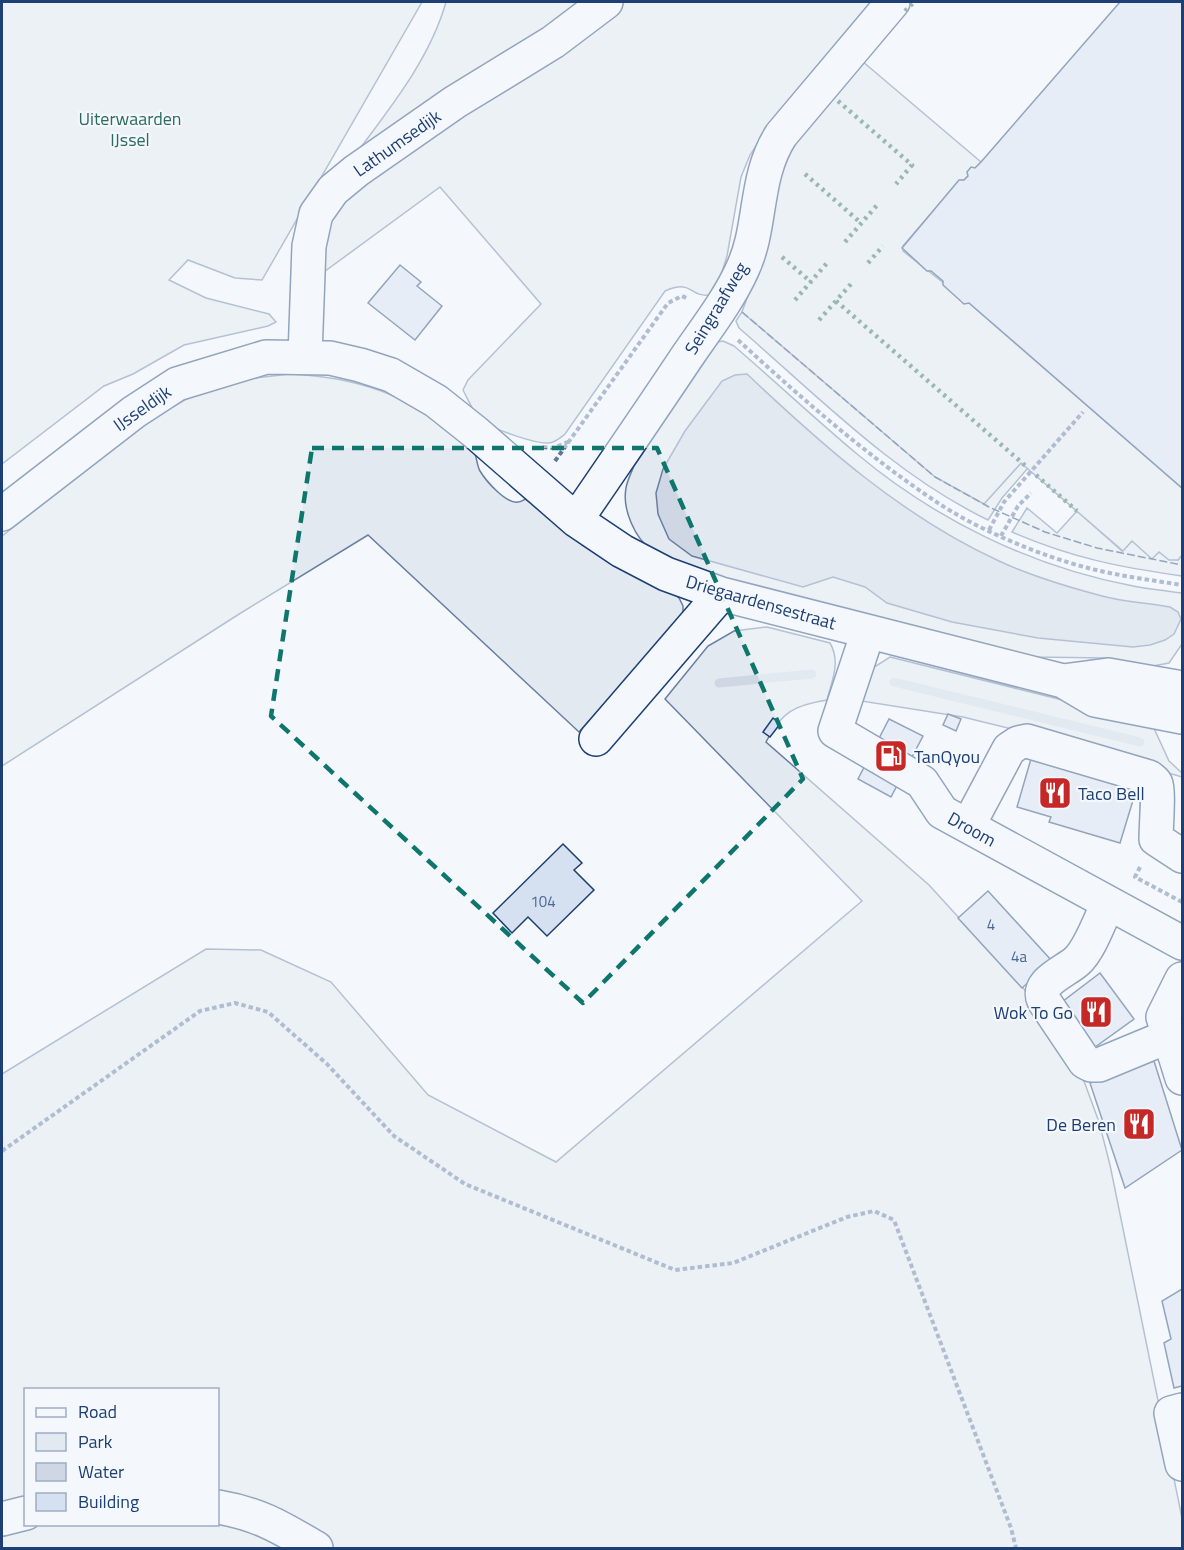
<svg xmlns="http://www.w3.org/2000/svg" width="1184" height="1550" viewBox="0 0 1184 1550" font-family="'Titillium Web',sans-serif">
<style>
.green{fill:#e3e9f0;stroke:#687fa3;stroke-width:1.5}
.parking{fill:#e3e8f0;stroke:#687fa3;stroke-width:1.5}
.water{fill:#cfd7e4;stroke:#687fa3;stroke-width:1.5}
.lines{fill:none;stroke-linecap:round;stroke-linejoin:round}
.stream{stroke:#cfd7e4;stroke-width:9}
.building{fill:#d5e0f0;stroke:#1d3f73;stroke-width:1.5}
.minor-casing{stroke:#1d3f73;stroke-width:36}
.path{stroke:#5e769c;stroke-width:4;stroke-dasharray:4.5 3;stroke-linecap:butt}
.minor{stroke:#f4f7fb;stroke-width:33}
.hedge{stroke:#2c6c60;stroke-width:4.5;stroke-dasharray:3 4.5;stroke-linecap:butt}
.fence{stroke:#1d3f73;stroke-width:1.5;stroke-dasharray:8 3;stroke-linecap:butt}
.marked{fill:none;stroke:#0f766e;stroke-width:4.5;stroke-dasharray:12 8;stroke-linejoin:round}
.labels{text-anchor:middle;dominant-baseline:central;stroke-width:4.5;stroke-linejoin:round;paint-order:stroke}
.number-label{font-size:15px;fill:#4b6792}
.park-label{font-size:18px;fill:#2c6c60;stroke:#f4f7fb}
.street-label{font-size:18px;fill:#1d3f73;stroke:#f4f7fb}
.poi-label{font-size:18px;fill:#1d3f73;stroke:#f4f7fb;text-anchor:start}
</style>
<rect width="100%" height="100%" fill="#f4f7fb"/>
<!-- green -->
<path class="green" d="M2 2H422L262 280 235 278 188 260 169 280 206 298 269 314 276 322 268 326 184 345 133 374 104 386 2 464Z
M446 2H591L355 155C390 108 430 59 446 2Z
M618 2H874L768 128 750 155 741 177 727 256 720 278 709 295C689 297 693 279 665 291L565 434C560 438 556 442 549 443 535 444 496 430 484 422 474 415 469 401 463 390L468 380 541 304 440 187 317 277 334 201Z
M754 279 984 503 1021 463 1028 468 1002 498 988 520C893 474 818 396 739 328L736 321 742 312Z
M723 341 734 346C775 381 815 419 857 454 936 520 1032 567 1133 586 1149 589 1166 591 1182 593V644L1169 663 1153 666 1108 658 1033 657 699 572C684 565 666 559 652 550 635 539 622 509 626 488 627 481 631 473 634 466L718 342Z
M290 374C355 377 409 394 458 438 463 442 472 448 475 454 477 459 477 466 480 471 486 481 506 504 518 502 521 502 523 500 526 499L582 545 611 564 650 584 670 591 679 598 683 606V616L579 732 368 535 236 616 2 766V536L156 416 190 397 219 386 255 378Z
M1027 508 1057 533 1077 511 1122 551 1132 541 1178 560 1182 555V576C1119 567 1072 558 1012 532Z
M767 627 830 643C841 662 832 680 827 700 795 705 781 712 766 742L929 885 1024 989 1077 1062 1099 1122 1110 1165 1182 1518V1548H330L218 1496V1390H26L25 1499 2 1505V1074L206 949 261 950 331 982 428 1095 556 1162 862 901 665 699 708 646 734 631Z
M890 657 1151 722 1169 761 1182 773V777L1053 739 963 717 855 700 868 671Z
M218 1521 258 1533 287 1548H2V1530L26 1524H218Z"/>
<!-- parking -->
<path class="parking" d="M862 61 981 162 964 180 959 181 903 246V251L969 303 1182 488V555L1178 560H1169L1159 552 1152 559 1132 541 1123 551 1021 463 984 504 935 477 742 312 754 279 763 230 788 150Z"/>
<!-- water -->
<path class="water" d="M747 374C823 446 903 517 999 561 1031 576 1068 587 1102 596 1124 602 1148 603 1170 607L1178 612 1181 619 1174 634 1165 640 1150 645 1133 647 1038 638 952 622 887 603 865 587 833 577 803 587 692 556 669 539 658 514 656 493 663 469 685 431 722 381 735 375Z"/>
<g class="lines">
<!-- stream -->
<path class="stream" d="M894 682 1140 742
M719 683 812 674"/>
</g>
<!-- building -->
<path class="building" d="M1120 2H1182V488L969 303 964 304 943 285V281L931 271H927L902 248 959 180H964L968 176 967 172 971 167 975 168 981 162Z
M400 265 421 282 417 286 442 306 415 340 368 303Z
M948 714 961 719 956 731 943 725Z
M773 718 780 724 770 737 763 732Z
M889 719 923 736 891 797 858 779Z
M1033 752 1138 784 1120 843 1049 822 1051 817 1017 807Z
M563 844 582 863 574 870 594 890 547 936 528 917 512 933 493 913Z
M988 891 1052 961 1022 988 958 918Z
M1100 973 1134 1019 1091 1050 1058 1005Z
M1154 1061 1182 1150 1125 1188 1090 1083Z
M1182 1289V1386L1174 1388 1164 1343 1171 1339 1162 1301Z"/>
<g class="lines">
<defs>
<path id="minor" d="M305 356 309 246 316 214 333 190 356 171 455 102 553 42 606 2
M2 514 134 412 177 384 266 357 330 358 360 365 391 375 436 401 475 432 576 520 622 551 666 574 721 594 1063 681 1095 700 1182 717
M576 520C613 466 650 412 686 358 705 330 728 301 742 270 763 226 753 179 781 135L893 2
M868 632 835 731 922 782 942 812 1182 943
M1063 681 1108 675 1182 688
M596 739 721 594
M968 826 1009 749 1018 743 1027 741 1149 777C1151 779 1155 781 1156 784 1159 790 1156 829 1156 839L1182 856
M1108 903C1100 920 1090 949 1077 961 1065 972 1035 982 1044 1001L1085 1062 1091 1065H1099L1169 1036
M1182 979 1163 1017 1182 1078
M1182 1410 1171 1413 1182 1464
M218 1507C259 1514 280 1527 316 1548
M2 1519 26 1513"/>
</defs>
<!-- minor casing -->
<use href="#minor" class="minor-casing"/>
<!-- path -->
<path class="path" d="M738 340C800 397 865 454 935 501 976 529 1041 556 1088 568 1119 576 1151 580 1182 585
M543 447 554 448 570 441
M555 461 668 303 682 296 689 299
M989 530 1004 502 1083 412
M1001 536 1018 506 1031 493
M1140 867 1135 877 1182 902
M2 1151 200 1011 235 1003 268 1012 327 1064 394 1136 465 1184 675 1270 733 1263 847 1217 874 1211 894 1220 1011 1528 1016 1548"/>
<!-- minor -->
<use href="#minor" class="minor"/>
<!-- hedge -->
<path class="hedge" d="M905 11 914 2
M838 101 912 165 896 184
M805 174 861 223
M845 242 878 204
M782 257 811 282
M868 263 883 246
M795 300 827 263
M836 301 1028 468
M819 320 851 284
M1036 475 1077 511"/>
<!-- fence -->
<path class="fence" d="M742 312 935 477 989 507 1045 532 1097 548 1182 565"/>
</g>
<!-- marked area -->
<path d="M0 0H1184V1550H0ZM312 448H657L803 779 583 1003 271 716Z" fill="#f4f7fb" fill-opacity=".55" fill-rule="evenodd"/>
<path class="marked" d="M312 448H657L803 779 583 1003 271 716Z"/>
<!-- icons -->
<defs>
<symbol id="fuel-square" viewBox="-11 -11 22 22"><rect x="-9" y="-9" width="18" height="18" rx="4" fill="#c62828" stroke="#f4f7fb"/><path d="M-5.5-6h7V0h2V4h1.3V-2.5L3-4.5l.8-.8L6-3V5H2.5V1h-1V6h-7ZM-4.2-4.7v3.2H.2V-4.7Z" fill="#fff"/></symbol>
<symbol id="restaurant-square" viewBox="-11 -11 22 22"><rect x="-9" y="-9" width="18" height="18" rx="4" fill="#c62828" stroke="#f4f7fb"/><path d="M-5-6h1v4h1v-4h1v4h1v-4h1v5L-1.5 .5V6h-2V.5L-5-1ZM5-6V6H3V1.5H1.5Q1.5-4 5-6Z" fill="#fff"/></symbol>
</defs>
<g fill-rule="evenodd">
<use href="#fuel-square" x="872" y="737" width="38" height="38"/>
<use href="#restaurant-square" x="1036" y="774" width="38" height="38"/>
<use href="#restaurant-square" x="1077" y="993" width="38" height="38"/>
<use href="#restaurant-square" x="1120" y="1105" width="38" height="38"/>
</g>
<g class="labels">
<!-- number labels -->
<g class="number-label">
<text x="543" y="901">104</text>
<text x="991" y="924">4</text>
<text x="1019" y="956">4a</text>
</g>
<!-- park labels -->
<g class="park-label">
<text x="130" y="118">Uiterwaarden<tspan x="130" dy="21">IJssel</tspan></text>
</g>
<!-- street labels -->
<g class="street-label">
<text transform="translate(397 143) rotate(-35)">Lathumsedijk</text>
<text transform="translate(716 308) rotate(-59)">Seingraafweg</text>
<text transform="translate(142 408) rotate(-35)">IJsseldijk</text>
<text transform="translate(761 602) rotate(16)">Driegaardensestraat</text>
<text transform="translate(972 829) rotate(29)">Droom</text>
</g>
<!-- poi labels -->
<g class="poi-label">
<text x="914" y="756">TanQyou</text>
<text x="1078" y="793">Taco Bell</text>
<text x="1073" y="1012" text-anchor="end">Wok To Go</text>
<text x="1116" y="1124" text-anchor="end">De Beren</text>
</g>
</g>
<!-- border -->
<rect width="1184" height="1550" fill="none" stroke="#1d3f73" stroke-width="6"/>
<!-- legend -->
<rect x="24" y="1388" width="195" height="138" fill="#f4f7fb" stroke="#9eadc5" stroke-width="1.5"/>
<rect x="36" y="1408" width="30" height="9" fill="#f4f7fb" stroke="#9eadc5" stroke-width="1.5"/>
<text x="78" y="1418" font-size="18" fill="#1d3f73">Road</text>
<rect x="36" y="1433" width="30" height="18" fill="#e3e9f0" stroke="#9eadc5" stroke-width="1.5"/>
<text x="78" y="1448" font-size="18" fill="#1d3f73">Park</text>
<rect x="36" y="1463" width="30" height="18" fill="#cfd7e4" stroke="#9eadc5" stroke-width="1.5"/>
<text x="78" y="1478" font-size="18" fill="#1d3f73">Water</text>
<rect x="36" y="1493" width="30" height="18" fill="#d5e0f0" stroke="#9eadc5" stroke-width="1.5"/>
<text x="78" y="1508" font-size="18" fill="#1d3f73">Building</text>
</svg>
